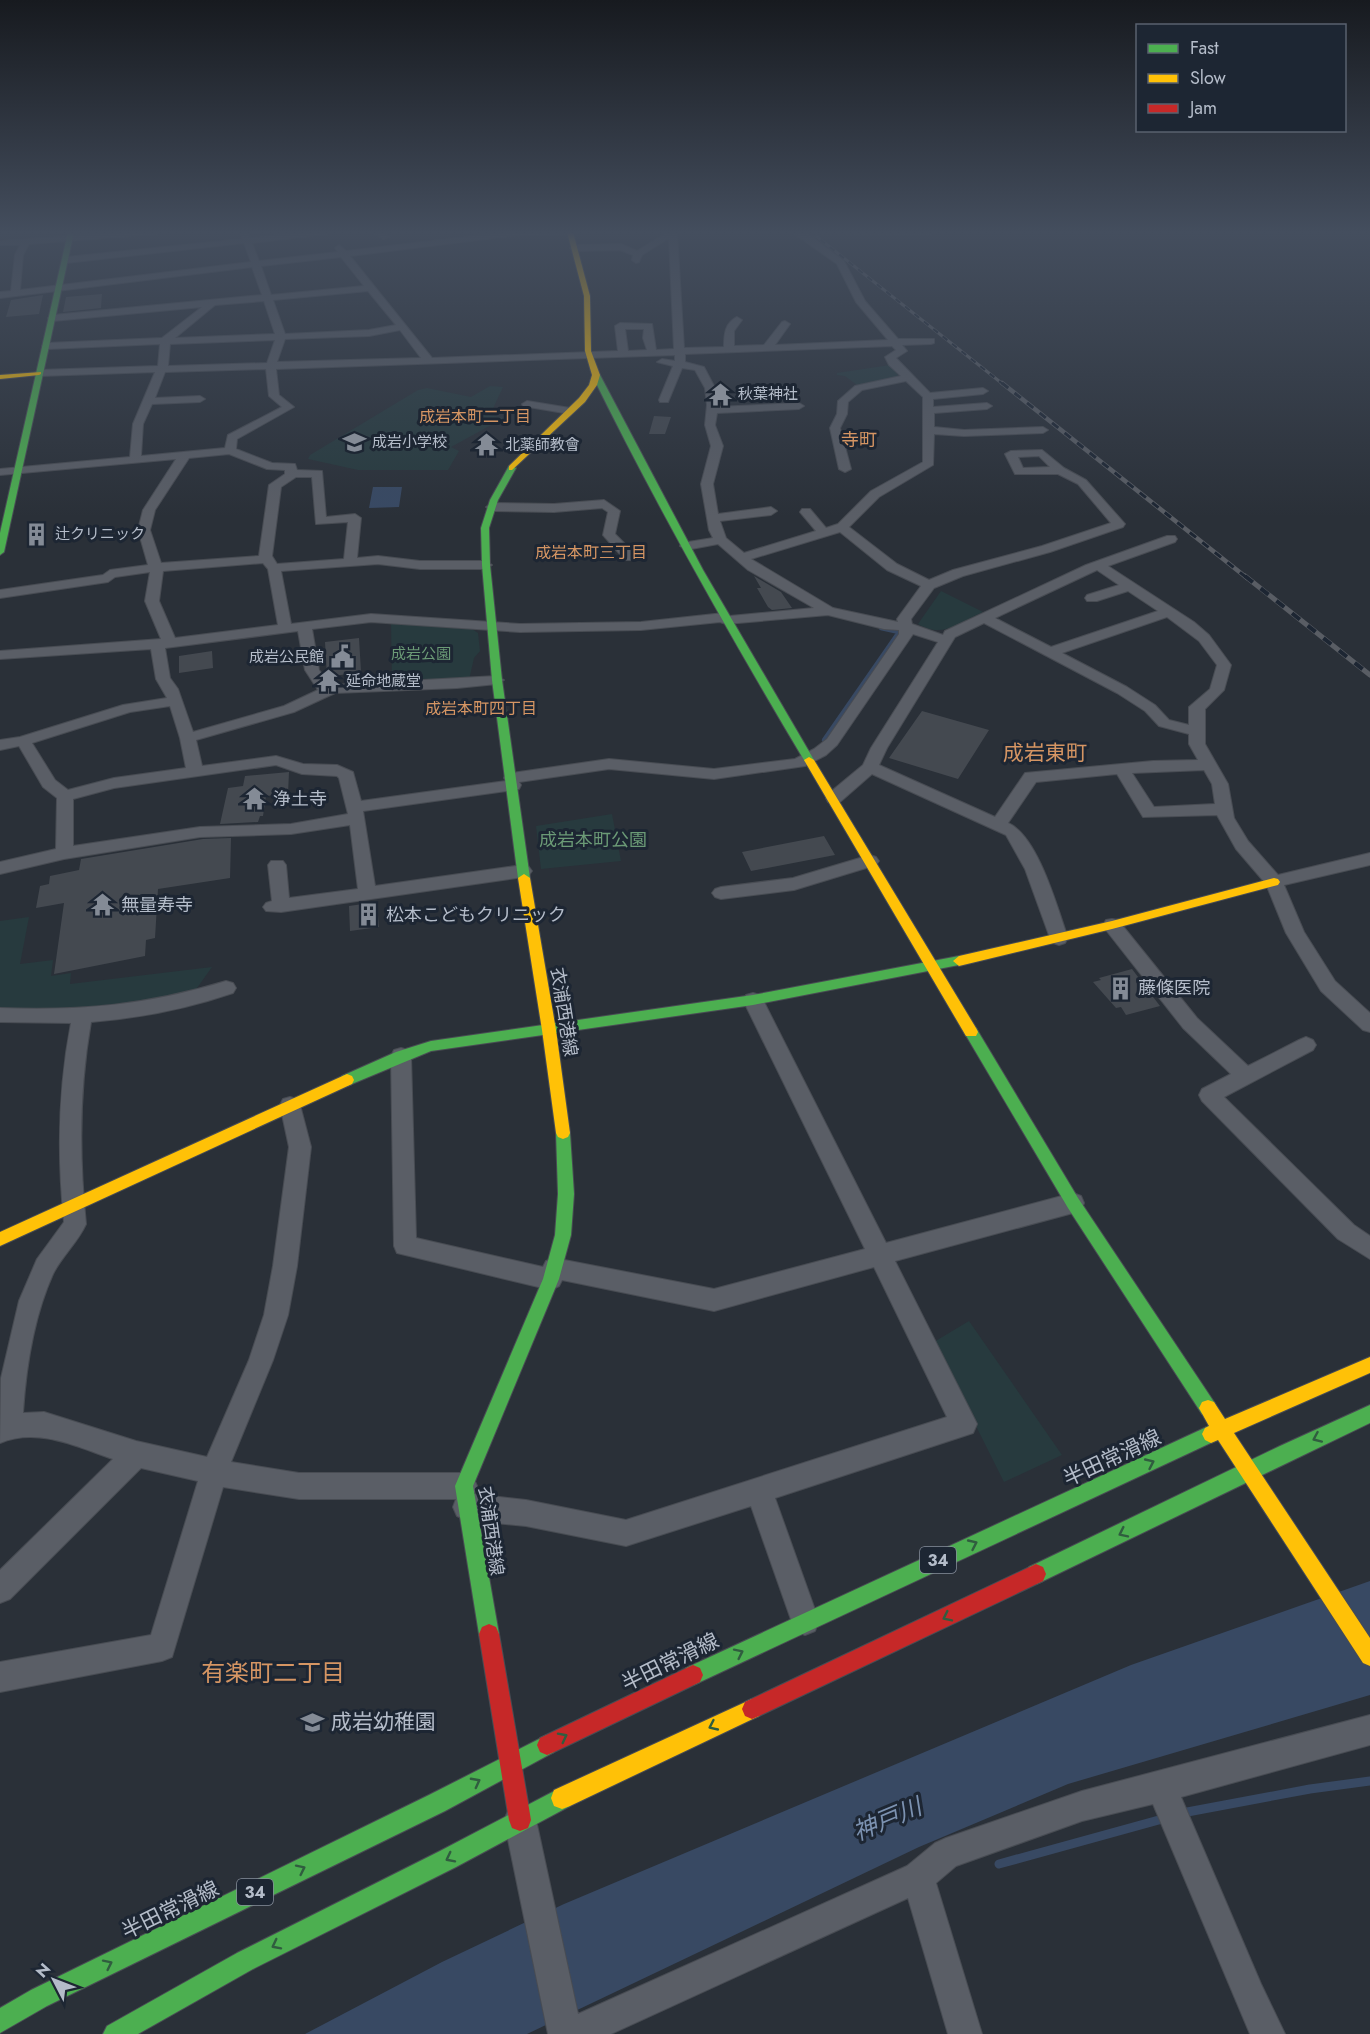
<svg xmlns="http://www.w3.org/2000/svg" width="1370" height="2034" viewBox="0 0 1370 2034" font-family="Jost,'Noto Sans JP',sans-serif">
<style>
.green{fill:#273a3e}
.water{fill:#384963}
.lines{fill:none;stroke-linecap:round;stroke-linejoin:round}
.stream-far1{stroke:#384963;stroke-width:4.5}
.stream{stroke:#384963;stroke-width:9}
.building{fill:#444950}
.street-casing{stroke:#484c53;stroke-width:2}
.fast-casing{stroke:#484c53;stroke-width:2}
.slow-casing{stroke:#484c53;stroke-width:2}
.jam-casing{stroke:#484c53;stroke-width:2}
.street{fill:#5a5e66;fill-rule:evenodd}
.fast{fill:#4caf50;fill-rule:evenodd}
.slow{fill:#ffc107;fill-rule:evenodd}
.jam{fill:#c62828;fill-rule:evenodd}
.rail-far2-casing{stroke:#595d64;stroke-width:3}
.rail-far1-casing{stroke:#595d64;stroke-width:4.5}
.rail-casing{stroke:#595d64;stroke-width:5}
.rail-far2{stroke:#1d2633;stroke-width:2;stroke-dasharray:6;stroke-linecap:butt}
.rail-far1{stroke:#1d2633;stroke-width:3;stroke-dasharray:8;stroke-linecap:butt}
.rail{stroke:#1d2633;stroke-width:4;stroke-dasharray:10;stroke-linecap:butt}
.oneway{stroke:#305d3f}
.labels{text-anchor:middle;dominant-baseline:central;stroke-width:6;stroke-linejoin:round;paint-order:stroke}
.far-poi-label{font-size:15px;fill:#b4bcc9;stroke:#1d2633;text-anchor:start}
.far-park-label{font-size:15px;fill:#6b9a76;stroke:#1d2633}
.far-neighbourhood-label{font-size:16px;fill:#d59563;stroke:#1d2633}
.shield{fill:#1d2633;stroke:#878f9c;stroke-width:1.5}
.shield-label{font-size:16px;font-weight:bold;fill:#b4bcc9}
.far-quarter-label{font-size:18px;fill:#d59563;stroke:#1d2633}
.poi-label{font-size:18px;fill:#b4bcc9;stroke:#1d2633;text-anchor:start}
.park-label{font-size:18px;fill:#6b9a76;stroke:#1d2633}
.street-label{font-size:18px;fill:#b4bcc9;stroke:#1d2633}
.quarter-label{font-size:21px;fill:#d59563;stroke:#1d2633}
.near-street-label{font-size:21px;fill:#b4bcc9;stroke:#1d2633}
.near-poi-label{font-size:21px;fill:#b4bcc9;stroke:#1d2633;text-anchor:start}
.near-neighbourhood-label{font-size:24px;fill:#d59563;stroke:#1d2633}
.near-water-label{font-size:24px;font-style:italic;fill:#7c92b1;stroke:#1d2633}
</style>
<rect width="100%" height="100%" fill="#2a3038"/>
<!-- green -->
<path class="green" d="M890 365 898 375 897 377 857 385 845 376 837 375V373Z
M490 386 503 387 490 415 504 418 451 447 459 451 448 470H358L308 459 310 455 418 390 427 388 471 397Z
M941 591 983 612C959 623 942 639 918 624Z
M391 623 472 629 478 633 480 651 474 658 469 680 392 683Z
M612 814 621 861 541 869 536 826Z
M29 917 20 964 53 960 51 976 71 973 70 984 212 967 192 995 82 1010 0 1009V921Z
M969 1321 1062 1455 1004 1482 934 1342Z"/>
<!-- water -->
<path class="water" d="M373 487H402L399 507 369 508Z
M1370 1581V1695L1068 1784 919 1847 527 2034H305L442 1962 564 1904 1131 1665Z"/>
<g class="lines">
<!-- stream-far1 -->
<path class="stream-far1" d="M824 740 899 632 881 628"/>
<!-- stream -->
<path class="stream" d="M1182 1813 1310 1789 1370 1781
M999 1864 1166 1818"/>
</g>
<!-- building -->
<path class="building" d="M102 294 101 308 63 312 66 297Z
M43 295 39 314 6 317 11 300Z
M654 416 671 417 665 434H649Z
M754 576 781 592 792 608 772 610 768 607 757 588H761Z
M359 638 361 672 327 677 325 642Z
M212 651 213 668 179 673V656Z
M922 711 989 730 958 779 889 758Z
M289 772 288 794 266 796 263 816H260L258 822 220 824 228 788 243 786 245 776Z
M824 836 835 855 751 871 742 852Z
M231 838 230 878 158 889 155 938 146 940 145 956 54 974 64 903 36 908 40 886 49 884 50 876 79 870 81 859 203 839Z
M377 902 379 927 350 931 349 906Z
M1132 969 1160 1006 1126 1015 1121 1007 1116 1008 1093 982 1101 980 1099 978Z"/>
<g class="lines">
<defs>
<path id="street" d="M127 232H159L155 234 29 244 23 255 20 290 251 262 244 243 66 263 62 260 66 257 242 239 240 232H248L250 238 305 232H331L327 234 252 243 259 261 338 252 335 248 339 245 346 251 507 232H569L565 234 510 236 350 256 432 358 618 351 615 326 620 323 652 324 656 350 674 349 669 238 642 255 639 262 636 263 632 260 633 255 620 250 574 251 570 248 574 245 621 244 637 251 668 232H677L684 348 724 347C724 334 725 323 737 317L742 320 734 331V346L764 345 782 322 785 321 790 324 775 345 888 340 856 302 837 264 792 232 808 234 844 261 865 301 898 339H934V343L931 344 902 345 907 351 896 358 930 393 983 388 988 391 983 394 933 399V407L987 403 992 406 987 409 934 413V427L964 430 1043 427 1048 430 1043 433 964 436 934 434 933 465 879 497 849 527 897 564 929 580 953 570 1042 546 1111 523 1078 484 1058 474H1015L1005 454 1011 451 1042 450 1064 468 1086 480 1125 524 1123 527 1050 552 963 576 934 588 911 619 912 624 943 635 945 631 1086 565 1167 536H1175L1177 539 1175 542 1108 566 1194 622 1209 635 1231 665 1224 690 1205 709V744L1228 784 1234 818 1248 841 1278 875 1370 853V865L1284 885 1304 932 1335 981 1370 1013V1032L1363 1030 1321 991 1286 933 1266 884 1236 849 1217 815 1143 817 1117 774 1036 782 1008 823C1038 836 1057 907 1068 938L1065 943 1059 945 1053 943 1050 938 1025 869 1006 835 872 774 840 802H828L826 798 828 794 863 765 871 748 938 642 913 634 837 745 826 755 805 766 714 779 609 769 519 782 521 785 519 789 513 790 363 811 375 886 523 865 529 867 532 871 529 875 523 877 281 912 266 911 263 907 266 903 272 901 268 865 271 861H283L286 865 289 898 358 889 350 825 291 834 200 837 64 859 0 874V862L56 849 57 798 43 787 19 746 0 750V740L20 737 123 705 167 698 156 679 151 649 0 659V651L161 639 145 601 150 572 115 577 108 582 0 598V590L103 575 110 570 148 565 138 530 143 510 176 459 0 475V469L130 457 133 424 155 372 39 376 34 373 39 370 158 366 160 344 47 349 42 346 47 343 162 338 202 307 53 321 48 318 53 315 262 295 252 267 0 298V292L11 291 15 255 20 245H0V241ZM341 257 364 286 271 295 261 266ZM368 291 396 325 369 330 285 334 273 300ZM264 301 275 334 175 338 215 305ZM625 329H644L643 338 647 350 628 351ZM400 330 421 358 277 362 285 339 369 336ZM275 340 267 363 168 366 170 344ZM892 346 896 350 885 357 889 365 901 376 855 386 838 401 837 414 830 428 839 469 845 472 851 469 840 428 847 414 848 402 862 390 906 381 923 397V462L871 491 838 524 826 528 810 509H802L800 512 816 531 744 553 726 538 720 521 771 515 777 511 771 507 718 514 713 484 723 446 715 425 717 413 799 409 804 406 799 403 717 407 715 388 704 367 685 362V354ZM675 355V361L662 359 657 362 673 366 659 400 660 402H668L682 368 695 370 705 388 707 405 705 425 711 446 701 484 709 530 713 538 682 543 680 546 686 550 718 544 748 570 814 608 730 616 724 613 641 622 520 624 371 614 291 624 281 571 378 564 420 569H486L492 565 486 561H420L378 556 357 558 361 518 355 514 326 517 322 471 297 470 295 464 272 463 236 449 237 439 294 407 279 395 276 369ZM266 369 269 396 282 407 228 435 225 448 141 456 143 424 152 404 200 402 205 399 200 396 155 398 165 372ZM229 454 267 469 285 470V474L269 485 259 556 161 563 150 530 155 510 189 458ZM1039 456 1050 467 1023 468 1018 457ZM296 477H312L316 524 348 522 344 559 277 564 272 556 281 487ZM840 532 887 570 921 586 897 619 898 622 833 608 751 559ZM263 563 268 569 278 625 175 638 159 601 163 571ZM1097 570 1119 585 1087 595 1085 598 1087 601H1097L1128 591 1158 611 1051 647 995 618ZM828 615 884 629 899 630V634L827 739 814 749 795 759 714 769 609 759 512 773 506 774 504 778 506 781 361 801 353 772 337 765 303 764 276 756 202 766 196 740 294 712 335 693 457 688 497 684 504 680 497 676 331 685 319 670 312 629 371 622 520 632 641 630 720 622 726 624ZM1167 617 1199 641 1217 665 1210 689 1189 707V725L1169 720 1155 705 1127 687 1062 653ZM984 623 1117 693 1145 711 1159 726 1189 734V744L1198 760 1153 761 1025 773 995 817 879 765 887 748 955 637ZM298 631 305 670 318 690 284 706 193 732 178 689 170 678 165 648ZM170 706 180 738 186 768 114 778 68 790 55 780 32 743 130 712ZM276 765 302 774 337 776 339 778 348 814 291 824 200 827 73 846V799L114 788ZM1204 770 1212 784 1215 804 1154 807 1132 773Z
M372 232H382L390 237 383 239Z
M527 401 570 408 575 411 570 414 523 406 522 404Z
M604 500 620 511 615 534 635 554 636 557 635 560H625L603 535 608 512 602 508 554 512 492 511 486 507 492 503 554 504Z
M870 855 876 857 879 861 876 865 794 890 721 899 715 897 712 893 715 889 721 887 793 878Z
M1112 919 1118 920 1197 1018 1248 1066 1299 1040 1306 1037 1313 1040 1316 1045 1313 1050 1224 1097 1354 1225 1370 1236V1259L1338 1239 1202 1101 1199 1095 1202 1089 1231 1074 1183 1028 1106 930 1103 925 1106 920Z
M226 981 233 983 236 988 233 993C186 1009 140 1018 91 1022 79 1090 79 1156 86 1224 78 1242 62 1256 53 1274 34 1316 26 1367 23 1413L44 1412 136 1441 207 1457 249 1360 264 1315 273 1266 289 1147 280 1105 283 1099 290 1097 297 1099 300 1105 311 1147 297 1266 288 1315 273 1360 231 1462 299 1473H464L473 1477 477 1486 474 1494 526 1500 626 1520 947 1417 874 1267 714 1311 562 1280 559 1286 551 1290 397 1253 394 1246 391 1056 394 1050 401 1048 408 1050 411 1056 416 1238 543 1267 546 1261 554 1258 714 1289 865 1249 743 1000 746 995 753 993 760 995 763 1000 886 1243 1073 1193 1081 1196 1084 1203 1081 1210 1073 1213 895 1261 977 1424 973 1433 964 1436 775 1498 819 1621 815 1631 805 1635 795 1631 751 1506 626 1546 526 1526 466 1520 457 1516 453 1507 456 1499H299L223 1487 172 1657 162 1661 0 1692V1662L151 1635 198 1481 141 1468 10 1599 0 1603V1570L113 1459C77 1447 38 1427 0 1443L1 1378 19 1301 37 1259 64 1222C57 1154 58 1090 71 1023L0 1022V1008C82 1011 147 1005 226 981Z
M1370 1715V1745L1181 1797 1261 1984 1285 2034H1250L1153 1804 1082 1821 956 1866 936 1883 982 2034H948L908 1898 611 2034H548L504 1820 509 1809 520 1804 531 1809 536 1820 578 2014 907 1866 935 1843 946 1838 1082 1791Z"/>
<path id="fast" d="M68 232H74L4 552 0 555V533Z
M662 232H934L931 234Z
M596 373 600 375 703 570 814 760 813 762H805L804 760C729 634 657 507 592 375Z
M509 466 516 468 498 500 489 528 490 565 502 680 530 878 524 882 518 878 492 680 482 565 481 528 490 500Z
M959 956 965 961 964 964 753 1005 431 1051 347 1086 342 1084 340 1080 342 1076 396 1052 431 1041 753 995Z
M971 1027 976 1028 1078 1198 1214 1402 1217 1408 1214 1414 1208 1416 1202 1414 1068 1208 964 1032 966 1028Z
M563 1127 568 1129 570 1133 574 1194 571 1235 559 1279 473 1486 499 1634 496 1641 489 1644 482 1641 479 1634 455 1486 543 1279 555 1235 558 1194 556 1133 558 1129Z
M1370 1405V1423L1043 1581 1036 1584 1029 1581 1026 1574 1029 1567 1280 1446Z
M1211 1425 1217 1428 1220 1434 1217 1440 700 1682 693 1685 686 1682 683 1675 686 1668Z
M547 1735 554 1738 557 1745 554 1752 445 1811 47 2006 0 2033V2008L31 1990 429 1795Z
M562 1787 570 1790 573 1798 570 1806 456 1867 253 1969 138 2034H103L107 2026 237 1953 440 1851Z"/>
<path id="slow" d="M567 232H573L590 296 591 351 600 375 597 385 585 402 512 470H509V466L579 398 589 385 592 375 585 351 584 296Z
M41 372V374L39 375 0 379V375Z
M809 757 814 760 976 1028 978 1032 976 1036H966L804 760Z
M524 874 530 878 556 1030 570 1133 568 1137 563 1139 558 1137 556 1133 542 1030 518 878Z
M1274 878 1278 879 1280 882 1278 885 1112 929 959 966 953 961 959 956 1112 921Z
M347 1074 352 1076 354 1080 352 1084 0 1246V1232Z
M1370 1357V1373L1234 1433 1370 1638V1666L1363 1663 1218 1440 1211 1443 1205 1440 1202 1434 1205 1428 1209 1426 1199 1408 1202 1402 1208 1400 1214 1402 1225 1419Z
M752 1699 759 1702 762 1709 759 1716 570 1806 562 1809 554 1806 551 1798 554 1790Z"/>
<path id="jam" d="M1036 1564 1043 1567 1046 1574 1043 1581 759 1716 752 1719 745 1716 742 1709 745 1702Z
M489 1624 496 1627 499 1634 531 1820 528 1828 520 1831 512 1828 509 1820 479 1634 482 1627Z
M693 1665 700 1668 703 1675 700 1682 554 1752 547 1755 540 1752 537 1745 540 1738Z"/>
</defs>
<!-- street casing -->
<use href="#street" class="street-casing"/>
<!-- fast casing -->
<use href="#fast" class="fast-casing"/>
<!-- slow casing -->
<use href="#slow" class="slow-casing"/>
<!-- jam casing -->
<use href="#jam" class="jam-casing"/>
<!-- street -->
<use href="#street" class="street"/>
<!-- fast -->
<use href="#fast" class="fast"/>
<!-- slow -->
<use href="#slow" class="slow"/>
<!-- jam -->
<use href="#jam" class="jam"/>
<defs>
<path id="rail-far2" d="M811 232 1004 385"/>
<path id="rail-far1" d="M1002 383 1247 578"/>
<path id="rail" d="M1245 576 1370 675"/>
</defs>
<!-- rail-far2 casing -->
<use href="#rail-far2" class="rail-far2-casing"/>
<!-- rail-far1 casing -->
<use href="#rail-far1" class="rail-far1-casing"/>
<!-- rail casing -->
<use href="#rail" class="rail-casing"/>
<!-- rail-far2 -->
<use href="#rail-far2" class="rail-far2"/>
<!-- rail-far1 -->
<use href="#rail-far1" class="rail-far1"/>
<!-- rail -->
<use href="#rail" class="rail"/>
</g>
<!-- one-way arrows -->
<defs><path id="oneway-chevron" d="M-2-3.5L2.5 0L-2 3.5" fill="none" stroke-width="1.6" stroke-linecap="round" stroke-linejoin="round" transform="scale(1.5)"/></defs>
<g class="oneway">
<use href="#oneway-chevron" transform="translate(1317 1438) rotate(156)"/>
<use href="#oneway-chevron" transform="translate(1150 1463) rotate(-25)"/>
<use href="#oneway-chevron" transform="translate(1123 1533) rotate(154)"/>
<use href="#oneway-chevron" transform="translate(973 1544) rotate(-25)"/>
<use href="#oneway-chevron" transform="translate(947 1617) rotate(154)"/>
<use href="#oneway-chevron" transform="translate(739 1653) rotate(-26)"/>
<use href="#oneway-chevron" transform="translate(713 1726) rotate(155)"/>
<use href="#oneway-chevron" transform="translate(563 1737) rotate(-27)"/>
<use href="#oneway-chevron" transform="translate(476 1782) rotate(-28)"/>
<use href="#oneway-chevron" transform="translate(450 1858) rotate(153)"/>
<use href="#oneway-chevron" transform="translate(301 1869) rotate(-26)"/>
<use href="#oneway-chevron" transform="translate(276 1945) rotate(153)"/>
<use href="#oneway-chevron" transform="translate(108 1964) rotate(-26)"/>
</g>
<!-- sky -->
<linearGradient id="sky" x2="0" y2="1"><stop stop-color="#171a1f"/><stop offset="0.45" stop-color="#444e5e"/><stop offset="1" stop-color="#444e5e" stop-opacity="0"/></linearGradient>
<rect width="1370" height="517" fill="url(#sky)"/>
<!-- icons -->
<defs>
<symbol id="temple-bare" viewBox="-9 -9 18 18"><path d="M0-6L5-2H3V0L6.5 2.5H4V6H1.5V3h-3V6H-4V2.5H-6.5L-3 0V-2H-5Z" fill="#848b96" stroke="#1d2633" stroke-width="2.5" paint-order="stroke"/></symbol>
<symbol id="school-bare" viewBox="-9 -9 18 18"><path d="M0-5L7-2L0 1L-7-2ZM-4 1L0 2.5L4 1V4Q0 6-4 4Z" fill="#848b96" stroke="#1d2633" stroke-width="2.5" paint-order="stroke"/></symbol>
<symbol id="building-bare" viewBox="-9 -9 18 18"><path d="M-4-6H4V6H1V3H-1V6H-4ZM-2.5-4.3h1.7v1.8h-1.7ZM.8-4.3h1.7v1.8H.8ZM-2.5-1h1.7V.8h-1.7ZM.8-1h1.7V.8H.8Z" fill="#848b96" stroke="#1d2633" stroke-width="2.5" paint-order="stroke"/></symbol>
<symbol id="civic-bare" viewBox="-9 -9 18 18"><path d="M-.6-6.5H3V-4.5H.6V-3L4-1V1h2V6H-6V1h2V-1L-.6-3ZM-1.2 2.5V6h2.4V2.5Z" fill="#848b96" stroke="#1d2633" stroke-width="2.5" paint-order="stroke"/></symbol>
</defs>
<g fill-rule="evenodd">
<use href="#temple-bare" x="704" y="378" width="33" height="33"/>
<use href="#school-bare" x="338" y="426" width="33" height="33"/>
<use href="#temple-bare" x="470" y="428" width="33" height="33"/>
<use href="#building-bare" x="20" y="518" width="33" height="33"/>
<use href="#civic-bare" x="326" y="640" width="33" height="33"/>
<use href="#temple-bare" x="312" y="664" width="33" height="33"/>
<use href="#temple-bare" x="238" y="782" width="33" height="33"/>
<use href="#temple-bare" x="86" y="888" width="33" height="33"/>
<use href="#building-bare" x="352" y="898" width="33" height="33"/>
<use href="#building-bare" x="1104" y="972" width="33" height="33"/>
<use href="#school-bare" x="296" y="1706" width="33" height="33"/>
</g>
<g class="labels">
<!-- far-poi labels -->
<g class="far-poi-label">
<text x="738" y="394">秋葉神社</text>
<text x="372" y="442">成岩小学校</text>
<text x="505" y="445">北薬師教會</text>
<text x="55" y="534">辻クリニック</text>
<text x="324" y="657" text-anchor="end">成岩公民館</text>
<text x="346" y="681">延命地蔵堂</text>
</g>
<!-- far-park labels -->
<g class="far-park-label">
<text x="421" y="654">成岩公園</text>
</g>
<!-- far-neighbourhood labels -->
<g class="far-neighbourhood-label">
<text x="475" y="416">成岩本町二丁目</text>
<text x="591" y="552">成岩本町三丁目</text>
<text x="481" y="708">成岩本町四丁目</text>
</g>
<!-- shield labels -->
<g class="shield">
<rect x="920" y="1547" width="36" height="26" rx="4.5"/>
<rect x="237" y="1879" width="36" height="26" rx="4.5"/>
</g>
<g class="shield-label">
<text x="938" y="1560">34</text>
<text x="255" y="1892">34</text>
</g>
<!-- far-quarter labels -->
<g class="far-quarter-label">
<text x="859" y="440">寺町</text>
</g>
<!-- poi labels -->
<g class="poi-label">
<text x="273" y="799">浄土寺</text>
<text x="121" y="905">無量寿寺</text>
<text x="386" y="915">松本こどもクリニック</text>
<text x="1138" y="988">藤條医院</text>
</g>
<!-- park labels -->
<g class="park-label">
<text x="593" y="840">成岩本町公園</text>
</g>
<!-- street labels -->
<g class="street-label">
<text transform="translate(564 1012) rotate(81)">衣浦西港線</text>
<text transform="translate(491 1531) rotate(82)">衣浦西港線</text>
</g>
<!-- quarter labels -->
<g class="quarter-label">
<text x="1045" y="753">成岩東町</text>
</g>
<!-- near-street labels -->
<g class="near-street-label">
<text transform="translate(1112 1458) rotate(-25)">半田常滑線</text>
<text transform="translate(670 1662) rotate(-26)">半田常滑線</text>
<text transform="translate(170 1910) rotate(-26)">半田常滑線</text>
</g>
<!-- near-poi labels -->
<g class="near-poi-label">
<text x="331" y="1722">成岩幼稚園</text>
</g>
<!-- near-neighbourhood labels -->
<g class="near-neighbourhood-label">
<text x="273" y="1672">有楽町二丁目</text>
</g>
<!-- near-water labels -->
<g class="near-water-label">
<text transform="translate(887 1819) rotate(-23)">神戸川</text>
</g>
</g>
<!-- legend -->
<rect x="1136" y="24" width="210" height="108" fill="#1d2633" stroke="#59626f" stroke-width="1.5"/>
<rect x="1148" y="44" width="30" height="9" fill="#4caf50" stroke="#59626f" stroke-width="1.5"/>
<text x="1190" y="54" font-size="18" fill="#b4bcc9">Fast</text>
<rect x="1148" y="74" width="30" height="9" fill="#ffc107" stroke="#59626f" stroke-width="1.5"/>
<text x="1190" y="84" font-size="18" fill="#b4bcc9">Slow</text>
<rect x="1148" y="104" width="30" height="9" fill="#c62828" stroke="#59626f" stroke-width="1.5"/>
<text x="1190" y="114" font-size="18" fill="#b4bcc9">Jam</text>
<!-- north arrow -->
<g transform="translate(54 1980) rotate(312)" stroke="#1d2633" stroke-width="4.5" paint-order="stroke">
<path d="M0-4.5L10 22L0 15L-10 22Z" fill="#b4bcc9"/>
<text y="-9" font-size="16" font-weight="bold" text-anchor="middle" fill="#b4bcc9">N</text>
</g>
</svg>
